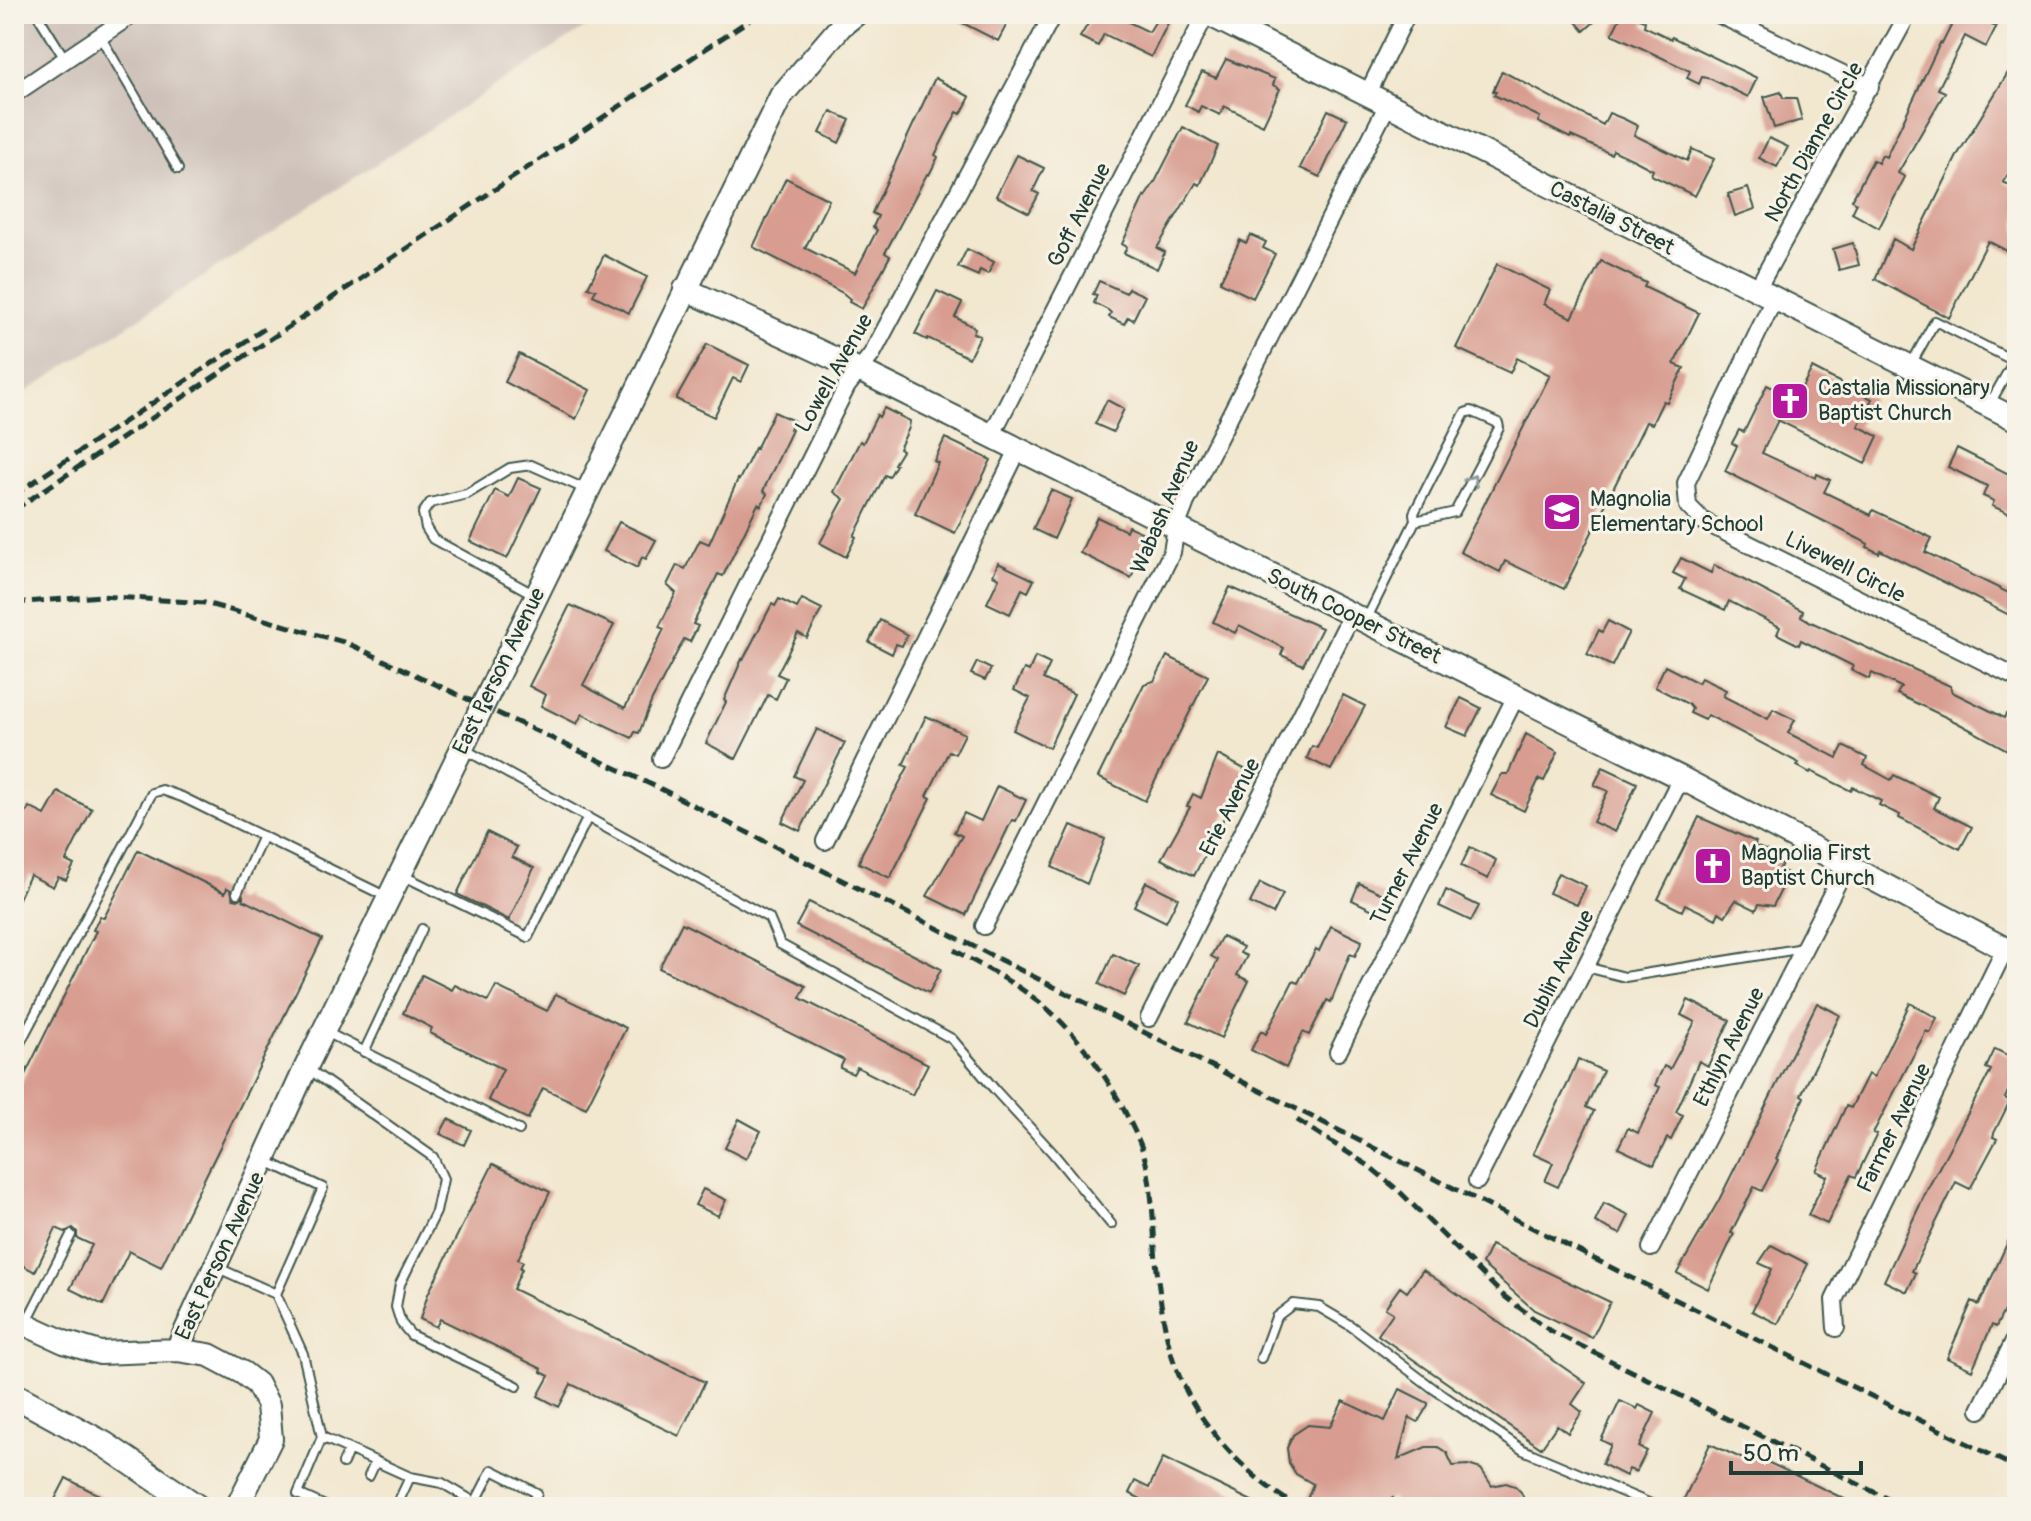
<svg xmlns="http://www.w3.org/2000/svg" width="2031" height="1521" viewBox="0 0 2031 1521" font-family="Pangolin,sans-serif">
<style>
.industrial{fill:#cec1ba}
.building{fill:#d89c90}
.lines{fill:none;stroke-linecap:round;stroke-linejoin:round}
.lane-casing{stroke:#3f564b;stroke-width:12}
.street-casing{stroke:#3f564b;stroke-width:20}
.secondary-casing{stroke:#3f564b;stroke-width:26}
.primary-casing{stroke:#3f564b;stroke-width:28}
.lane{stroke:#fff;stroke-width:8}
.street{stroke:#fff;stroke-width:16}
.secondary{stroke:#fff;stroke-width:22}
.primary{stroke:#fff;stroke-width:24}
.rail{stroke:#1f3d34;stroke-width:5;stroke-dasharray:12 6;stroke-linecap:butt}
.oneway{stroke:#8f9e9a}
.labels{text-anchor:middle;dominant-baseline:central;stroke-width:6;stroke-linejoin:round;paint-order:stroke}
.street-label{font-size:22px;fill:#1f3d34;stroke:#f7f3e8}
.poi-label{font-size:22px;fill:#1f3d34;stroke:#f7f3e8;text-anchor:start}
</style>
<rect width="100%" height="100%" fill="#f7f3e8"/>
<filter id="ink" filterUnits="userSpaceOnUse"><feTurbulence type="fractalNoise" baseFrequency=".0125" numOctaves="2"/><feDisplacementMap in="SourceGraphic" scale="16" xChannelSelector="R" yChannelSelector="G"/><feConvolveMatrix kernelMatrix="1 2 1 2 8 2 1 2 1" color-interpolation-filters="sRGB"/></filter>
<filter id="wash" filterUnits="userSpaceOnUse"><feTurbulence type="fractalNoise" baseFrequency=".006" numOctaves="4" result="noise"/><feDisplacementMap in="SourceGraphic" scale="32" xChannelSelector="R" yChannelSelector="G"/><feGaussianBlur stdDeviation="1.8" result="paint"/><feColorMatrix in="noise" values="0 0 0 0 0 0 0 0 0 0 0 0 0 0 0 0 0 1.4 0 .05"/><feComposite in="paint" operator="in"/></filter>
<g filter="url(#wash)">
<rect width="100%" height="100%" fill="#f2e7cf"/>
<!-- industrial -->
<path class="industrial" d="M14 14H606L14 400Z"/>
<g id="blocks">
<!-- building -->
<path class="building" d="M945 14H992L1008 22 998 41Z
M1094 14H1112L1149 32 1160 14 1172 15 1151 57 1104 34 1098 46 1080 37Z
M1569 14H1603L1584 31Z
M1622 14H1632L1645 21 1644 26 1671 39 1672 37 1757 78 1748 97 1711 79 1702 77 1699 84 1687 78 1690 71 1612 34Z
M1957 14H1969L1996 27 1986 47 1965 36 1938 89 1945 92 1898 173 1905 177 1879 228 1852 213 1857 203 1852 200 1873 160 1878 163 1882 155 1886 157 1940 43 1942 44Z
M2017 58V160L2003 182 2014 187 2013 190 2017 193V256L1988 241 1949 318 1875 279 1893 239 1911 249 1958 154Z
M1226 59 1275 79 1273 85 1280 89 1263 125 1224 106 1220 115 1201 106 1198 112 1185 105 1202 72 1216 78Z
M1502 71 1603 125 1609 113 1624 119 1638 126 1634 135 1687 161 1692 149 1714 159 1695 196 1651 175 1653 170 1636 161 1613 150 1611 154 1571 136 1570 138 1538 122 1540 117 1494 95 1496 92 1493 91Z
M935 78 970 97 961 114 957 112 935 155 938 157 929 175 927 174 885 253 890 256 862 309 849 302 850 299 843 293 753 247 786 178 829 200 805 248 855 273 877 230 873 227 878 216 872 213Z
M1781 92 1783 98H1796L1802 120 1774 128 1764 97Z
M1328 110 1347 119 1320 177 1300 168Z
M831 111 850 120 839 143 820 133Z
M1183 127 1218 146 1200 185 1196 183 1157 248 1165 252 1157 269 1124 253 1127 247 1122 244 1144 196 1145 197 1156 180Z
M1769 138 1788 147 1777 167 1759 158Z
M1017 155 1044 168 1033 191 1039 194 1029 213 996 196Z
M1748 188 1755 209 1735 216 1728 194Z
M1251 235 1266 242 1263 248 1275 254 1253 298 1220 282 1240 240 1246 243Z
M1853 243 1859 265 1839 270 1833 249Z
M967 249 994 262 988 274 980 270 978 276 958 267Z
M604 255 647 277 629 313 593 295 596 290 588 287Z
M1601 261 1646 283 1644 287 1699 313 1674 364 1684 368 1667 402 1663 401 1652 424 1646 422 1564 589 1505 561 1500 572 1460 552 1550 375 1517 358 1510 373 1456 348 1497 264 1550 290 1544 304 1572 318Z
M1099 281 1126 293 1128 288 1145 296 1133 320 1128 317 1124 324 1109 317 1111 313 1108 310 1094 303 1097 295 1093 294Z
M937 291 962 303 955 317 975 328 973 333 980 336 969 358 928 338 927 340 915 334Z
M707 344 749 365 741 382 733 378 714 417 676 399Z
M519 354 590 390 576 419 505 382Z
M1812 368 1872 399 1858 426 1878 436 1865 464 1778 420 1762 453 1816 478 1817 474 1830 480 1824 492 1871 515 1873 510 1932 538 1925 552 2017 597V619L1880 550 1879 553 1867 547 1868 544 1859 539 1725 471 1737 446 1732 443 1739 430 1744 432 1767 385 1796 399Z
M1107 400 1124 409 1113 432 1095 424Z
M884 408 910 421 909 428 899 449 902 451 894 464 896 465 889 477 885 475 854 536 856 537 846 557 820 543 844 499 834 492 860 441 863 443 877 415 879 417Z
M774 412 794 421 790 429 792 430 763 491 767 494 761 506 758 504 723 576 718 574 693 624 698 626 690 642 684 639 652 700 639 733 635 732 632 738 582 714 577 724 541 706 546 695 529 686 570 605 614 625 583 685 625 708 664 629 659 627 676 593 667 585 677 565 685 569 700 540 709 544 738 479 739 480 755 448 756 449Z
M945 438 991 460 955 533 915 514 938 463 934 461Z
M1957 448 2017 478V517L1992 506 1994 501 1983 496 1987 486 1948 467Z
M518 478 541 488 507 559 470 541 495 490 509 497Z
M1051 490 1072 499 1054 539 1033 529Z
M1097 517 1126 531 1128 526 1148 535 1131 578 1080 553Z
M619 522 656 540 646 559 642 557 637 568 604 551Z
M1681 558 1711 573 1714 565 1740 578 1803 611 1801 616 1811 622 1950 686 1952 692 1999 715 2004 718 2006 714 2017 719V736L2009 751 1956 722 1897 694 1901 687 1872 673 1869 679 1851 670 1853 666 1801 640 1799 645 1777 634 1780 627 1729 601 1725 610 1680 589 1685 579 1673 573Z
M998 563 1034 580 1028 592 1022 589 1010 614 987 603 999 578 993 575Z
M1230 587 1322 628 1303 665 1281 655 1284 648 1239 625 1235 633 1213 622Z
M779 599 797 608 802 599 822 609 807 638 798 633 777 674 786 678 776 699 768 695 736 759 706 743 726 702 724 700 742 659 743 660 772 604 775 606Z
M880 620 907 635 902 646 896 644 892 654 869 642Z
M1608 621 1629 632 1612 666 1587 654 1599 630 1602 632Z
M1167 656 1208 676 1145 801 1098 777 1144 684 1154 681Z
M1035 657 1050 664 1043 679 1074 694 1049 748 1013 730 1030 698 1014 690 1024 669 1029 671Z
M977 662 991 669 985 680 971 674Z
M1665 666 1698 683 1701 678 1726 690 1723 696 1768 719 1773 709 1795 720 1788 733 1837 758 1843 746 1867 758 1864 765 1891 780 1894 775 1939 797 1934 808 1972 827 1960 849 1899 818 1900 815 1879 805 1881 801 1853 787 1851 791 1811 771 1810 773 1797 766 1799 763 1708 715 1705 720 1690 713 1692 709 1688 704 1655 687Z
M1343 695 1365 706 1331 770 1307 758 1312 746 1317 748Z
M1461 698 1481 708 1467 736 1446 727Z
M926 716 965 734 955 754 949 751 927 796 931 798 890 878 859 863 862 853 908 767 903 765Z
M817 729 845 743 800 831 782 822 803 780 794 776Z
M1526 734 1558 752 1544 781 1539 779 1524 811 1491 795 1502 774H1508Z
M1218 755 1248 771 1194 876 1161 859 1190 807 1187 806 1193 794 1201 798Z
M1603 767 1637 783 1615 832 1593 822 1608 791 1594 785Z
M997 786 1026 800 1016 821 1012 820 966 915 927 896 962 836 954 832 964 813 981 821Z
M58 792 92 809 66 861 74 865 66 880 58 877 53 887 30 875 14 909V838L29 807 45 815Z
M1699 817 1756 842 1754 846 1770 852 1783 862 1779 869 1789 874 1773 906 1759 904 1756 910 1736 900 1725 916 1719 912 1716 919 1685 904 1682 911 1658 899Z
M1071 825 1105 839 1087 884 1052 867Z
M487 832 517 847 512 857 534 868 509 920 457 894Z
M1470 847 1496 860 1488 879 1461 866Z
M138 850 225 893 227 888 231 890 233 899 238 900 243 896V900L322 939 161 1267 129 1251 103 1305 70 1289 92 1245 77 1238V1232L73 1228 65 1232 56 1228 35 1272 14 1261V1097L96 931 93 930 100 916 104 918Z
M1558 873 1586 886 1577 905 1549 893Z
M1146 882 1178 898 1166 922 1134 906Z
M1260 883 1283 894 1273 914 1250 903Z
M1359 883 1387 896 1379 913 1352 900Z
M1446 890 1479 906 1471 921 1439 906Z
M809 902 941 969 929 993 796 926Z
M682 923 806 986 800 998 928 1064 912 1095 857 1067 853 1074 840 1068 844 1060 659 968Z
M1331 926 1362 941 1355 956 1350 954 1331 1002 1327 1000 1309 1035 1303 1032 1286 1068 1251 1050 1261 1031 1266 1034 1293 981 1298 983 1316 949 1319 951Z
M1222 936 1243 947 1240 953 1247 956 1237 975 1249 981 1221 1038 1188 1022 1218 960 1211 956Z
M1113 954 1139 966 1124 996 1099 984Z
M422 975 452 990 455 985 488 1001 496 986 547 1011 556 994 626 1028 586 1108 543 1088 528 1119 488 1100 503 1069 430 1033 432 1028 403 1013Z
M1688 1000 1730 1020 1708 1066 1699 1061 1676 1112 1683 1115 1671 1140 1667 1138 1654 1165 1618 1148 1628 1128 1638 1133 1660 1087 1655 1085 1664 1066 1670 1069 1695 1022 1681 1015Z
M1817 1003 1840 1015 1801 1095 1804 1097 1776 1159 1778 1160 1762 1191 1754 1187 1731 1233 1734 1234 1708 1289 1677 1273 1719 1200Z
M1910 1003 1937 1018 1930 1033 1926 1031 1873 1133 1877 1134 1856 1177 1851 1175 1827 1224 1808 1215 1827 1176 1816 1171 1846 1106 1851 1108 1868 1074 1874 1077Z
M1995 1049 2017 1060V1073L2005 1098 2010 1101 1994 1133 1993 1137 1997 1139 1970 1189 1956 1182 1912 1271 1916 1273 1907 1292 1884 1281 1927 1190 1991 1070 1986 1068Z
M1578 1059 1603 1071 1586 1107 1594 1111 1558 1187 1545 1181 1553 1163 1533 1154 1569 1081Z
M448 1119 471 1130 464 1145 440 1134Z
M739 1119 761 1131 746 1159 725 1148Z
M493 1164 550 1192 518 1259 523 1262 520 1268 522 1269 513 1289 705 1382 679 1436 571 1384 559 1407 538 1396 549 1376 541 1372 542 1369 440 1319 436 1327 420 1319 428 1294Z
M703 1189 726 1200 718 1216 695 1205Z
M1604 1203 1629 1215 1620 1234 1595 1222Z
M2017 1222V1284L1996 1327 1992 1325 1972 1370 1947 1358 1972 1301 1979 1305Z
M1491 1245 1610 1302 1592 1338 1534 1310 1482 1264Z
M1771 1245 1808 1264 1778 1324 1752 1311 1772 1269 1759 1263Z
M1423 1270 1586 1383 1572 1404 1582 1412 1568 1433 1557 1425 1541 1448 1378 1335 1393 1313 1385 1308 1400 1287 1407 1292Z
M1400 1389 1428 1403V1405L1418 1422 1409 1417 1398 1459 1426 1447H1438L1447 1453 1453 1466 1468 1465 1481 1469 1492 1486 1506 1483 1515 1486 1521 1492 1527 1507H1394L1393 1498 1377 1506 1367 1507 1349 1502 1347 1507H1304L1313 1484 1296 1474 1289 1463 1287 1448 1293 1435 1308 1425 1330 1427 1343 1401 1385 1421Z
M1620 1401 1637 1409 1639 1405 1655 1413 1639 1447 1647 1451 1636 1472 1629 1469 1626 1476 1602 1464 1611 1445 1601 1440Z
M1710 1444 1745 1460 1749 1453 1861 1507H1694L1683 1501Z
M1163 1458 1264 1507H1140L1143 1500 1129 1493 1135 1481 1149 1488Z
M66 1478 89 1490 124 1507H51Z"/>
</g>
</g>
<g filter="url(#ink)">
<use href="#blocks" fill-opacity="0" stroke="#3f564b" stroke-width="2"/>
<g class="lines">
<defs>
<path id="lane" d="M37 14 65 59
M100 36 178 169
M1910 366 1935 321 2014 361 1989 405
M535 595 433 539 426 528 423 513 430 503 467 494 510 468 531 465 585 489
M1367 618 1415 521 1414 513 1465 413 1471 411 1498 423 1499 428 1455 512 1415 521
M462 748 769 918 780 944 952 1039 996 1091 1052 1152 1111 1224
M402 875 528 937 588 817
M237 893 263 836
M1586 967 1625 977 1804 948
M324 1031 519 1130
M364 1052 422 929
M14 1054 152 793 162 790 182 797 387 897
M307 1068 433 1157 443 1179 436 1212 400 1284 396 1307 401 1323 411 1335 517 1386
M216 1267 276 1294 323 1188 264 1160
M276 1294 303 1354 322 1437
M26 1323 71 1235
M1261 1358 1276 1317 1293 1304 1319 1307 1351 1326 1434 1389 1523 1450 1658 1507
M343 1463 349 1449
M369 1476 376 1461
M410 1477 442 1483 483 1507
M475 1503 492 1470 537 1493 530 1507
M327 1507 298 1494 322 1437 410 1477 396 1507"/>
<path id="street" d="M1718 14 1870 87
M14 94 133 14
M1367 95 1407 14
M1756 291 1908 14
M1774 299 1686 483 1688 506 1703 521 2017 678
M991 436 1206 14
M661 759 847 386 872 354 1053 14
M825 841 1018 450
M984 926 1172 552 1176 528 1186 502 1387 106
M1149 1018 1351 616
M1338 1052 1516 696
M1477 1181 1681 778
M1651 1248 1846 866
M1836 1328 1834 1300 2005 949
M1980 1410 2017 1335"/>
<path id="secondary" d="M1208 14 2017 420
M685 289 859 370 1681 778 2017 955
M14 1319 64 1342 100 1353 177 1350 209 1355 243 1373 257 1384 268 1405 271 1439 237 1507
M177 1350 306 1067 781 96 841 26 856 14"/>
<path id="primary" d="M14 1395 104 1444 197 1507"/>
</defs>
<!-- lane casing -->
<use href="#lane" class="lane-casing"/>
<!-- street casing -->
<use href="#street" class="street-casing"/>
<!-- secondary casing -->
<use href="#secondary" class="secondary-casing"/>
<!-- primary casing -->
<use href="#primary" class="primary-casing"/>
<!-- lane -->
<use href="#lane" class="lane"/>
<!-- street -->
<use href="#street" class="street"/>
<!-- secondary -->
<use href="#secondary" class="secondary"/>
<!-- primary -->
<use href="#primary" class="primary"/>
<!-- rail -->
<path class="rail" d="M14 495 264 329
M14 510 758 14
M14 603 101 596 205 603 347 643 663 790 1640 1282 2017 1468
M954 950C978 964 1004 977 1027 993 1076 1026 1116 1088 1139 1141 1153 1172 1153 1227 1156 1261 1159 1288 1162 1318 1169 1345 1185 1412 1240 1473 1298 1507
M1297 1120 1369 1166 1400 1192 1504 1296 1549 1330 1900 1505"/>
</g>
<!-- one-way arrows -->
<defs><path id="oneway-chevron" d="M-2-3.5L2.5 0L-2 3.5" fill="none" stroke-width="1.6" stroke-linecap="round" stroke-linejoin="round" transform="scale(2)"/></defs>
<use class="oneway" href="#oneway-chevron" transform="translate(1472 480) rotate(-62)"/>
</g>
<!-- icons -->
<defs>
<symbol id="church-square" viewBox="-11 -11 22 22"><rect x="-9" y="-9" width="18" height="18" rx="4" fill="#b5179e" stroke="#f7f3e8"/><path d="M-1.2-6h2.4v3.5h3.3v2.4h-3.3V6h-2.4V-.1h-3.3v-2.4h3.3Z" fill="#fff"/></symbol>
<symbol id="school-square" viewBox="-11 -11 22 22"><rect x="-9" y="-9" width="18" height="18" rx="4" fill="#b5179e" stroke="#f7f3e8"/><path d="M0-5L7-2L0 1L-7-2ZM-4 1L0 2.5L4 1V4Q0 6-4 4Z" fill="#fff"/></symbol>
</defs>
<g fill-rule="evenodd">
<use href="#church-square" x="1768" y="379" width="44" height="44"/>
<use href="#school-square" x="1540" y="490" width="44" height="44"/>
<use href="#church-square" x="1691" y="844" width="44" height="44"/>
</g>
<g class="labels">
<!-- street labels -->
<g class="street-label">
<text transform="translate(1814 142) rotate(-61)">North Dianne Circle</text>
<text transform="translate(1079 215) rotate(-63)">Goff Avenue</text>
<text transform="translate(1612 218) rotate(27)">Castalia Street</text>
<text transform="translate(834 373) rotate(-60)">Lowell Avenue</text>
<text transform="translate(1165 507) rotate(-67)">Wabash Avenue</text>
<text transform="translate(1845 567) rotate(27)">Livewell Circle</text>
<text transform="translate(1354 616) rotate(26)">South Cooper Street</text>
<text transform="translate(499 671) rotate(-64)">East Person Avenue</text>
<text transform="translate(1230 807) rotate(-63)">Erie Avenue</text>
<text transform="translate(1407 864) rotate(-63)">Turner Avenue</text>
<text transform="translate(1559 969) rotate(-63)">Dublin Avenue</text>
<text transform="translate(1729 1047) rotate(-63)">Ethlyn Avenue</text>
<text transform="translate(1894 1128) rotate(-64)">Farmer Avenue</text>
<text transform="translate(220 1256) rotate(-65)">East Person Avenue</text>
</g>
<!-- poi labels -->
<g class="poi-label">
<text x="1818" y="388">Castalia Missionary<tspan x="1818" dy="25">Baptist Church</tspan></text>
<text x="1590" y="499">Magnolia<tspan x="1590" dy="25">Elementary School</tspan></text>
<text x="1741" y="853">Magnolia First<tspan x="1741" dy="25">Baptist Church</tspan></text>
</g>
</g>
<!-- margin -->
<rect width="2031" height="1521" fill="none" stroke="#f7f3e8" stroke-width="48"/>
<!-- scale -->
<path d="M1731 1461v12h130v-12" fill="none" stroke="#1f3d34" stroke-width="4"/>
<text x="1743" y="1461" font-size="24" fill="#1f3d34" stroke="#f7f3e8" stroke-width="6" paint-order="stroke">50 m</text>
</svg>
